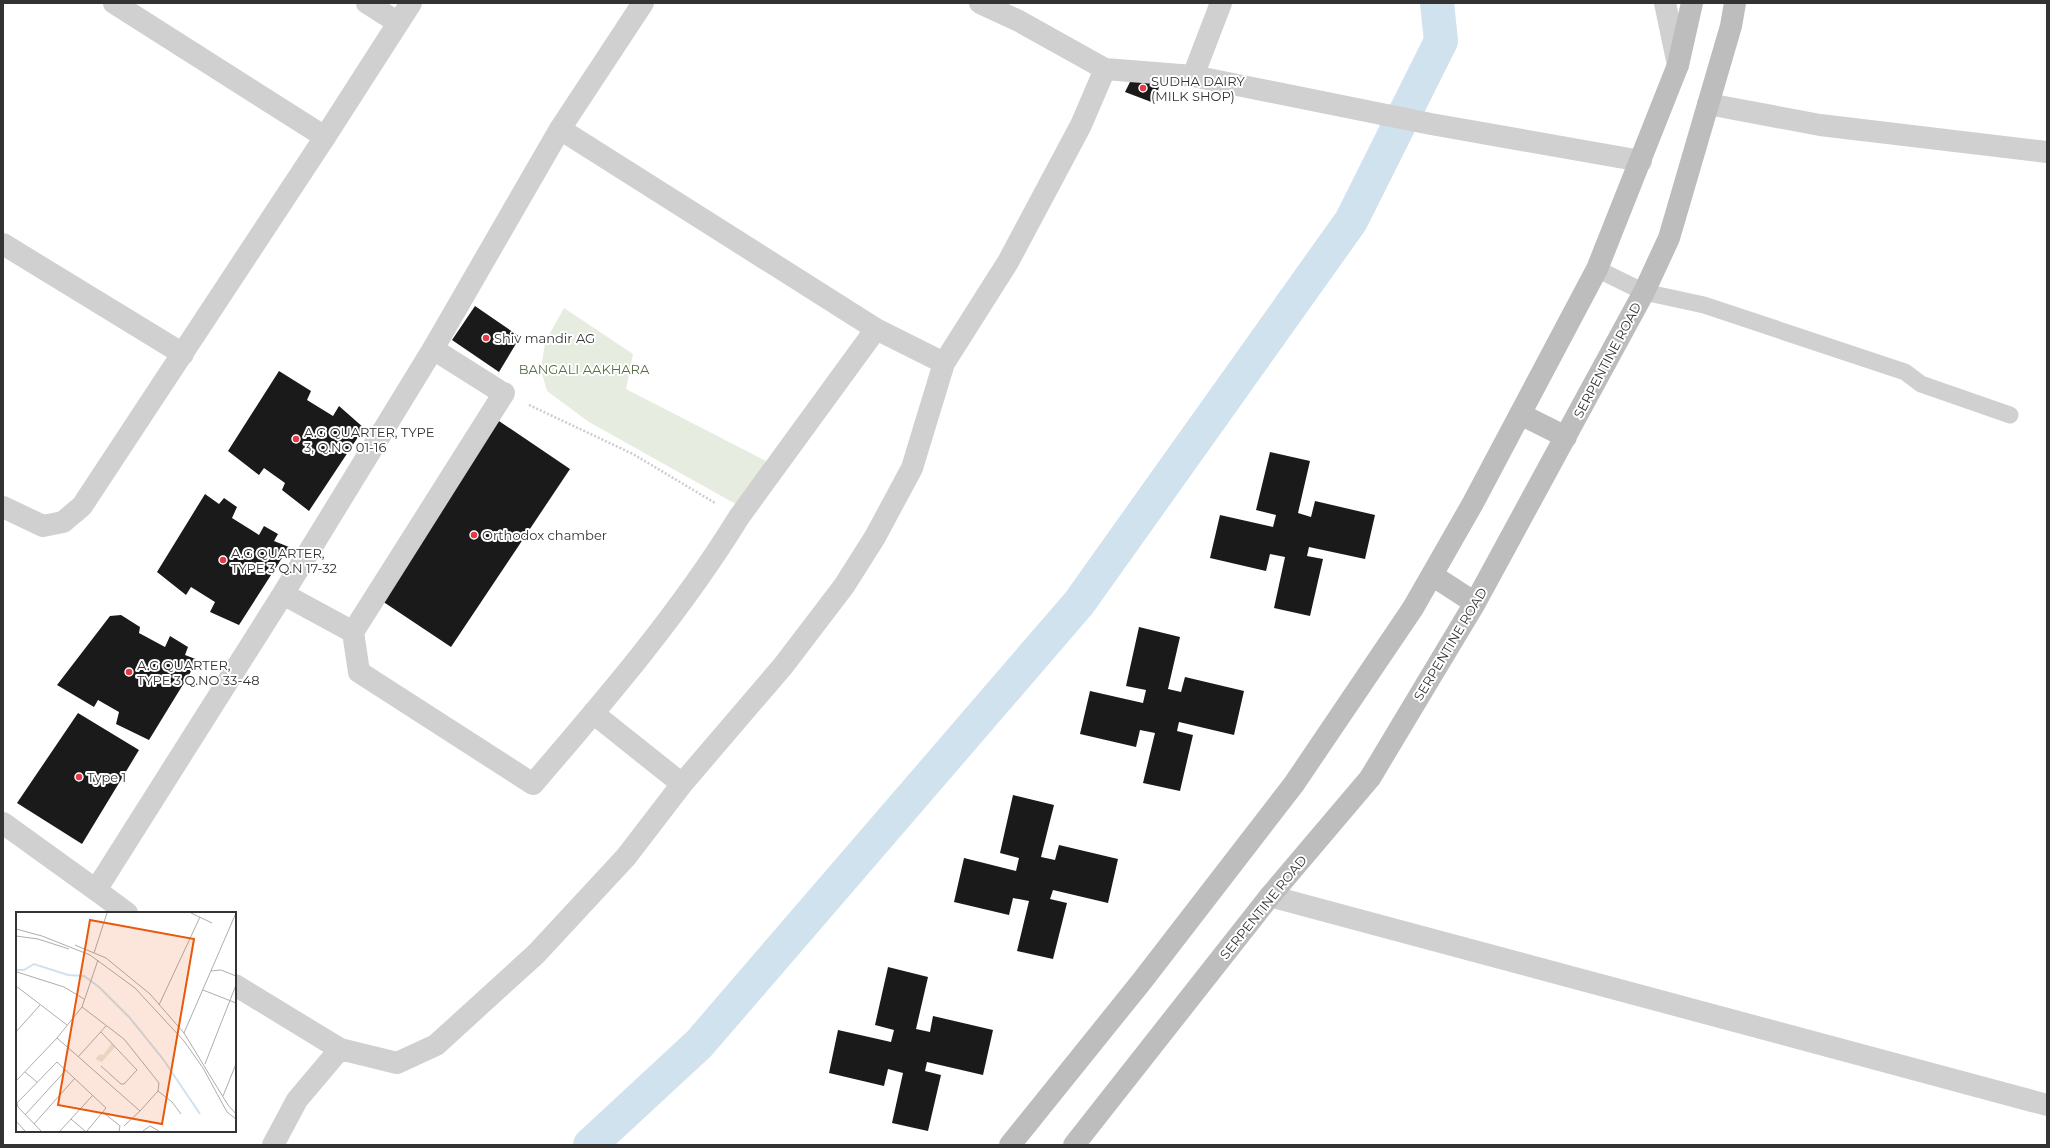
<svg xmlns="http://www.w3.org/2000/svg" width="2050" height="1148" viewBox="0 0 2050 1148" font-family="Montserrat,sans-serif">
<style>
.green{fill:#e6ecdf}
.lines{fill:none;stroke-linecap:round;stroke-linejoin:round}
.canal{stroke:#cfe2ee;stroke-width:34}
.building{fill:#1a1a1a}
.path{stroke:#cdcdcd;stroke-width:2.5;stroke-dasharray:2 2;stroke-linecap:butt}
.service{stroke:#d0d0d0;stroke-width:17}
.minor{stroke:#d0d0d0;stroke-width:22}
.tertiary{stroke:#d0d0d0;stroke-width:22}
.secondary{stroke:#bdbdbd;stroke-width:22}
.poi-dot{fill:#e63946;stroke:#fff;stroke-width:1.5}
.labels{text-anchor:middle;dominant-baseline:central;stroke-width:4;stroke-linejoin:round;paint-order:stroke}
.poi-label{font-size:13px;fill:#333;stroke:#fff;text-anchor:start}
.street-label{font-size:13px;fill:#333;stroke:#fff}
.park-label{font-size:13px;fill:#56703f;stroke:#fff}
.inset-river{fill:none;stroke:#cfe2ee;stroke-width:2}
.inset-road{fill:none;stroke:#adadad;stroke-width:1}
.view{fill:#e8590c;fill-opacity:0.15;stroke:#e8590c;stroke-width:2}
.inset-edge{fill:none;stroke:#333;stroke-width:2}
</style>
<rect width="100%" height="100%" fill="#fff"/>
<!-- green -->
<path class="green" d="M564 308 633 354 626 389 768 462 741 507 589 422 547 391 541 370 545 342Z"/>
<g class="lines">
<!-- canal -->
<path class="canal" d="M590 1145 699 1044 1079 603 1351 221 1441 41 1437 3"/>
</g>
<!-- building -->
<path class="building" d="M1134 74 1160 84 1154 103 1125 92Z
M475 306 520 337 499 372 452 340Z
M279 371 311 391 307 400 333 416 339 406 364 428 309 511 282 490 285 483 264 468 259 475 228 451Z
M496 419 570 469 451 647 382 601Z
M1270 452 1310 461 1298 513 1311 517 1315 501 1375 515 1365 559 1309 547 1307 556 1323 559 1310 616 1274 608 1285 557 1270 554 1266 571 1210 558 1220 515 1273 527 1276 515 1256 510Z
M205 494 219 504 224 498 237 507 232 518 259 535 264 526 278 534 274 541 289 547 239 625 210 612 215 602 191 587 186 595 157 572Z
M121 615 140 627 139 633 165 647 170 636 188 647 185 655 198 660 149 740 116 724 119 712 98 700 94 707 57 685 110 616Z
M1139 627 1180 637 1168 689 1181 692 1185 677 1244 691 1234 735 1179 722 1177 731 1193 735 1180 791 1143 783 1155 733 1140 730 1136 747 1080 734 1090 691 1143 703 1146 690 1126 686Z
M78 713 139 750 82 844 17 803Z
M1013 795 1054 805 1041 857 1055 860 1059 845 1118 859 1108 903 1053 890 1050 899 1067 903 1053 959 1017 951 1029 901 1013 898 1009 915 954 902 964 858 1016 871 1019 858 1000 853Z
M888 967 928 977 916 1029 930 1032 933 1016 993 1030 983 1075 927 1062 925 1071 941 1075 928 1131 892 1123 903 1073 888 1069 884 1086 829 1073 838 1030 891 1042 894 1030 875 1025Z"/>
<g class="lines">
<!-- path -->
<path class="path" d="M529 405 633 454 715 503"/>
<!-- service -->
<path class="service" d="M1597 269 1644 292 1704 305 1905 372 1921 384 2010 415"/>
<!-- minor -->
<path class="minor" d="M114 3 325 137
M367 3 397 22
M980 3 1019 21 1105 69 1193 76 1431 124 1641 161
M1193 76 1221 3
M1708 104 1820 125 2047 152
M560 129 876 329 944 363
M3 244 183 354
M433 349 498 390
M504 393 353 632 359 672 533 784C606 699 680 613 739 517L876 329
M3 507 43 526 63 522 82 506 325 137 411 3
M283 594 353 632
M593 713 682 784
M3 823 96 890 283 594 433 349 560 129 643 3
M96 890 127 913
M1270 896 2047 1105
M235 985 340 1049 397 1063 436 1045 536 954 626 857 682 784 783 666 844 586 875 537 912 468 944 363 1008 262 1081 125 1105 69
M273 1145 297 1100 340 1049"/>
<!-- tertiary -->
<path class="tertiary" d="M1665 3 1678 65"/>
<!-- secondary -->
<path class="secondary" d="M1520 414 1566 437
M1432 575 1475 603
M1010 1145 1142 981 1294 784 1413 608 1473 503 1597 269 1678 65 1692 3
M1074 1145 1270 896 1370 778 1475 603 1644 292 1669 238 1731 26 1735 3"/>
</g>
<!-- markers -->
<g class="poi-dot">
<circle cx="1143" cy="88" r="4"/>
<circle cx="486" cy="338" r="4"/>
<circle cx="296" cy="439" r="4"/>
<circle cx="474" cy="535" r="4"/>
<circle cx="223" cy="560" r="4"/>
<circle cx="129" cy="672" r="4"/>
<circle cx="79" cy="777" r="4"/>
</g>
<g class="labels">
<!-- poi labels -->
<g class="poi-label">
<text x="1151" y="81">SUDHA DAIRY<tspan x="1151" dy="15">(MILK SHOP)</tspan></text>
<text x="494" y="338">Shiv mandir AG</text>
<text x="304" y="432">A.G QUARTER, TYPE<tspan x="304" dy="15">3, Q.NO 01-16</tspan></text>
<text x="482" y="535">Orthodox chamber</text>
<text x="231" y="553">A.G QUARTER,<tspan x="231" dy="15">TYPE 3 Q.N 17-32</tspan></text>
<text x="137" y="665">A.G QUARTER,<tspan x="137" dy="15">TYPE 3 Q.NO 33-48</tspan></text>
<text x="87" y="777">Type 1</text>
</g>
<!-- street labels -->
<g class="street-label">
<text transform="translate(1607 360) rotate(-62)">SERPENTINE ROAD</text>
<text transform="translate(1450 644) rotate(-59)">SERPENTINE ROAD</text>
<text transform="translate(1263 907) rotate(-51)">SERPENTINE ROAD</text>
</g>
<!-- park labels -->
<g class="park-label">
<text x="584" y="369">BANGALI AAKHARA</text>
</g>
</g>
<!-- overview -->
<g transform="translate(16 912)">
<rect width="220" height="220" fill="#fff"/>
<path d="M96 131 99 135 86 150 79 147 84 142 87 143Z" fill="#e6ecdf"/>
<path class="inset-river" d="M0 58H8L18 52 52 63 68 64 83 75 114 106 147 147 184 202"/>
<path class="inset-road" d="M175 1 196 11M0 17 26 24 74 43 119 76 168 129 187 156 211 200 220 207M0 24 22 27 53 37M59 33 90 46 134 82 168 121 212 193 220 202M78 41 91 1M195 59 205 58 220 64M1 60 48 75 68 87M0 74 51 113M187 78 220 91M143 93 184 5M66 95 108 127 143 171 142 179 124 199M0 120 24 93M168 121 220 1M41 126 124 199 108 214M62 145 90 114M189 152 220 73M85 154 105 172H108L121 158 85 120M9 160 21 170M0 169 41 126 66 95 82 48M142 179 156 190 165 202M207 184 220 152M88 201 104 214 103 219M9 203 50 158M55 207 69 219M0 209 9 219M18 212 59 166M25 219 2 195 1 191 41 150 90 196 71 219M44 219 77 183M127 219 134 214 143 219"/>
<path class="view" d="M74 8 178 27 146 212 42 193Z"/>
<rect width="220" height="220" class="inset-edge"/>
</g>
<!-- border -->
<rect width="2050" height="1148" fill="none" stroke="#333333" stroke-width="8"/>
</svg>
